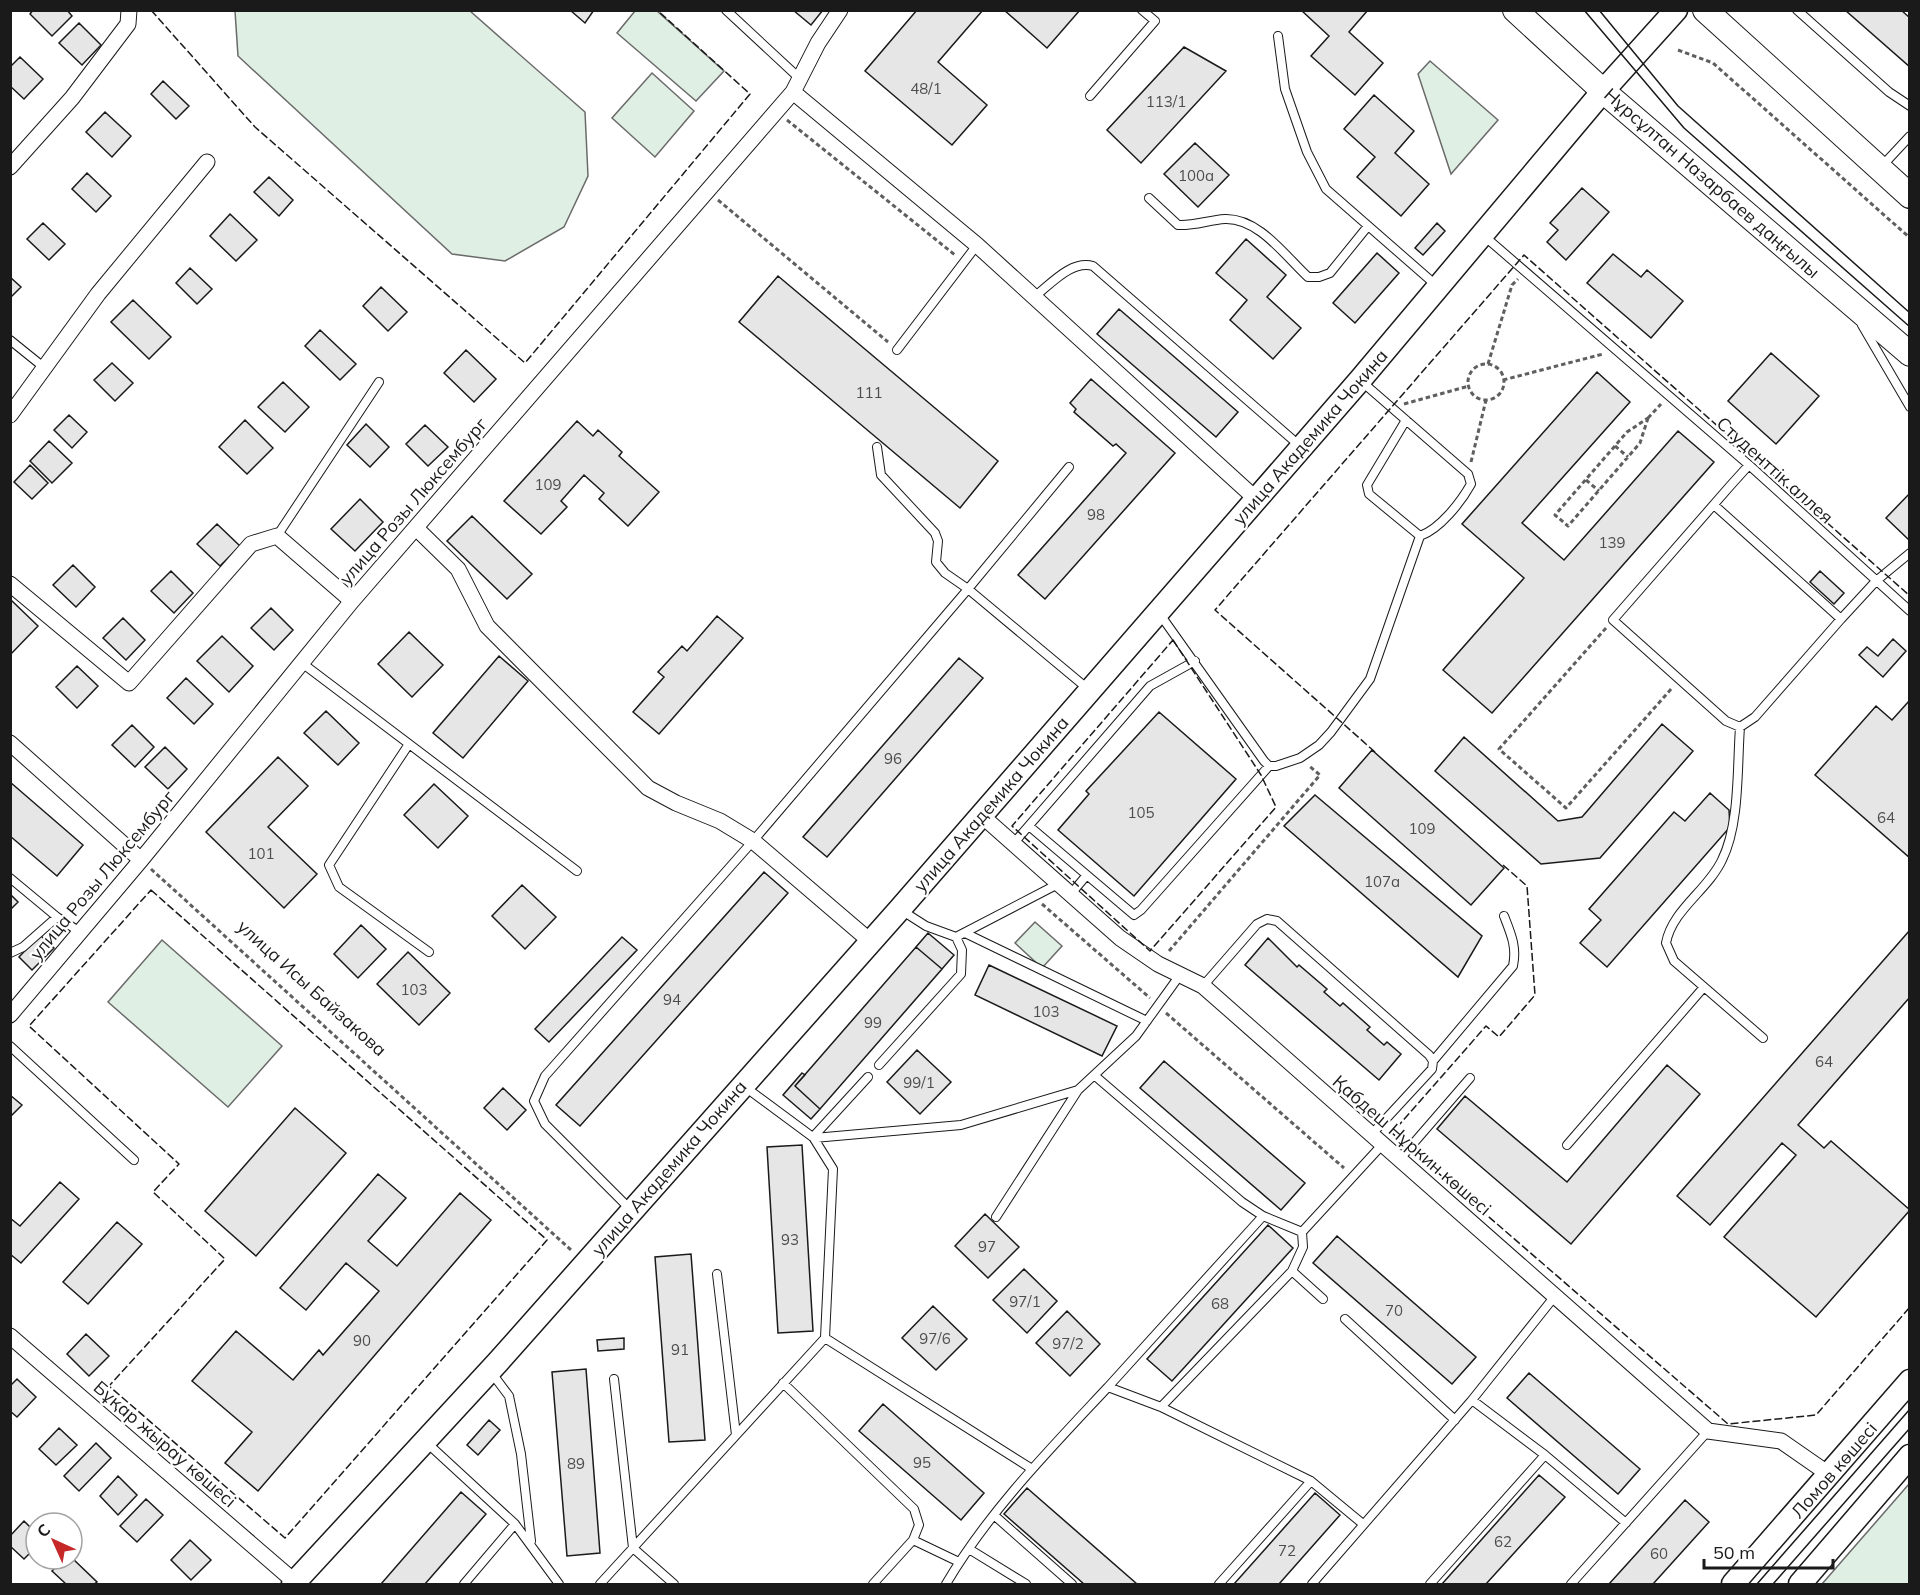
<svg xmlns="http://www.w3.org/2000/svg" width="1920" height="1595" viewBox="0 0 1920 1595" font-family="Mulish,sans-serif">
<style>
.green{fill:#e0efe3;stroke:#6a6a6a;stroke-width:1.5}
.building{fill:#e6e6e6;stroke:#1a1a1a;stroke-width:1.5}
.lines{fill:none;stroke-linecap:round;stroke-linejoin:round}
.lane-casing{stroke:#1a1a1a;stroke-width:10}
.street-casing{stroke:#1a1a1a;stroke-width:17}
.secondary-casing{stroke:#1a1a1a;stroke-width:25}
.primary-casing{stroke:#1a1a1a;stroke-width:26}
.path{stroke:#5f5f5f;stroke-width:3;stroke-dasharray:4.5 3;stroke-linecap:butt}
.lane{stroke:#fff;stroke-width:8}
.street{stroke:#fff;stroke-width:15}
.secondary{stroke:#fff;stroke-width:22}
.primary{stroke:#fff;stroke-width:24}
.tram{stroke:#1a1a1a;stroke-width:1.5}
.fence{stroke:#1a1a1a;stroke-width:1.5;stroke-dasharray:8 3;stroke-linecap:butt}
.labels{text-anchor:middle;dominant-baseline:central;stroke-width:4.5;stroke-linejoin:round;paint-order:stroke}
.number-label{font-size:15px;fill:#4d4d4d}
.street-label{font-size:18px;fill:#1a1a1a;stroke:#fff}
</style>
<rect width="100%" height="100%" fill="#fff"/>
<!-- green -->
<path class="green" d="M235 11H470L585 112 588 176 564 227 505 261 452 254 238 56Z
M635 11H657L724 71 696 101 617 33Z
M1430 61 1498 120 1451 174 1418 74Z
M652 73 694 111 655 157 612 118Z
M1035 922 1062 946 1042 968 1015 943Z
M162 940 282 1046 228 1107 108 1002Z
M1909 1484V1584H1822Z"/>
<!-- building -->
<path class="building" d="M33 10H67L72 16 52 36 30 14Z
M570 10H594L585 23Z
M793 10H823L811 25Z
M917 10H983L938 62 987 105 952 145 865 71Z
M1004 10H1080L1047 48Z
M1301 10H1368L1349 32 1383 63 1355 95 1311 56 1329 36Z
M1845 10H1901L1910 18V67Z
M79 23 101 45 82 65 59 43Z
M1184 47 1226 71 1141 163 1107 130Z
M20 57 43 79 24 99 10 86V67Z
M163 81 189 106 176 119 151 94Z
M1374 95 1414 131 1395 153 1429 184 1401 216 1357 177 1375 157 1344 129Z
M105 112 131 136 112 157 86 132Z
M1195 143 1229 175 1198 207 1164 174Z
M87 173 111 196 96 212 72 189Z
M269 177 293 200 279 216 254 192Z
M1582 188 1609 212 1566 260 1547 242 1558 230 1550 223Z
M230 214 257 240 236 261 210 236Z
M43 223 65 244 49 260 27 239Z
M1437 223 1445 231 1423 255 1415 248Z
M1246 239 1286 275 1267 297 1301 328 1273 359 1230 320 1247 300 1216 273Z
M1377 253 1399 273 1355 323 1333 303Z
M1613 254 1641 277 1647 270 1683 301 1651 338 1587 283Z
M190 268 212 289 197 304 176 283Z
M778 276 998 461 960 508 739 322Z
M10 277 21 287 10 298Z
M381 287 407 312 388 331 363 306Z
M133 300 171 337 149 359 111 322Z
M1119 309 1238 412 1216 437 1097 334Z
M320 330 356 364 340 380 305 346Z
M466 350 496 379 474 402 444 373Z
M1771 353 1819 396 1776 444 1728 401Z
M112 363 133 383 115 401 94 380Z
M1597 372 1630 402 1522 523 1564 560 1678 431 1714 462 1492 713 1443 670 1524 578 1462 524Z
M1091 379 1175 453 1045 599 1018 575 1126 453 1116 444 1113 446 1074 412 1076 409 1070 403Z
M283 382 309 407 285 432 258 407Z
M69 415 87 432 72 448 54 430Z
M245 420 273 448 247 474 219 447Z
M577 421 593 436 598 430 622 452 619 456 659 492 628 526 599 499 604 493 584 475 561 501 567 507 541 534 504 501Z
M366 424 389 447 370 467 347 445Z
M425 425 448 447 428 466 406 444Z
M49 441 72 463 52 483 30 461Z
M30 465 48 483 32 499 14 482Z
M1910 493V539L1909 540 1886 518Z
M360 499 383 522 355 551 331 529Z
M472 516 532 574 507 599 447 541Z
M217 524 240 546 220 566 197 544Z
M73 565 95 587 76 607 53 585Z
M171 571 193 593 174 613 151 591Z
M1820 571 1844 593 1834 604 1810 582Z
M12 601 38 626 10 655V602Z
M271 608 293 630 274 650 251 628Z
M717 616 743 638 659 734 633 712 664 677 658 672 682 646 687 651Z
M123 618 145 640 126 660 103 638Z
M409 632 443 665 412 697 378 664Z
M222 636 253 666 229 692 197 661Z
M1893 639 1906 651 1883 677 1859 655 1867 647 1878 656Z
M499 656 528 681 463 758 433 733Z
M959 658 983 678 827 857 803 837Z
M77 666 98 686 77 708 56 687Z
M186 678 213 704 194 724 167 698Z
M1910 700V858L1815 775 1876 706 1892 720Z
M326 711 359 743 338 765 304 733Z
M1159 712 1236 779 1134 896 1058 830 1089 794 1086 791Z
M1662 724 1693 751 1600 858 1541 864 1435 771 1464 737 1558 821 1582 817Z
M132 725 154 747 135 767 112 745Z
M165 747 187 769 168 789 145 767Z
M1372 750 1504 868 1471 905 1339 788Z
M278 757 308 786 268 827 317 874 284 908 206 832Z
M10 782 83 845 57 876 10 836Z
M434 784 468 816 438 848 404 815Z
M1710 793 1729 810 1730 827 1607 967 1580 943 1601 920 1589 909 1674 812 1685 821Z
M1315 795 1482 936 1458 977 1284 826Z
M764 872 788 893 580 1126 556 1105Z
M522 885 556 917 525 949 492 916Z
M10 894 18 902 10 910Z
M361 925 386 949 358 978 334 954Z
M1910 930V997L1798 1125 1824 1148 1831 1141 1910 1210 1816 1317 1724 1237 1796 1155 1782 1143 1710 1225 1677 1196Z
M928 933 954 955 942 969 916 947Z
M40 935 54 948 32 970 19 957Z
M622 937 637 950 549 1042 535 1029Z
M1268 938 1297 967 1299 965 1327 989 1324 992 1340 1006 1343 1003 1370 1027 1367 1030 1384 1045 1387 1042 1401 1054 1379 1080 1245 965Z
M916 947 942 969 820 1109 795 1086Z
M408 952 450 993 419 1025 377 984Z
M989 965 1117 1026 1102 1056 975 995Z
M917 1050 951 1082 920 1114 887 1082Z
M1164 1061 1305 1183 1281 1210 1140 1088Z
M1667 1065 1700 1094 1571 1244 1437 1129 1465 1096 1567 1182Z
M802 1073 805 1075 795 1086 820 1109 811 1119 783 1095Z
M503 1088 526 1110 507 1130 484 1108Z
M10 1095 22 1105 10 1117Z
M295 1108 346 1153 256 1256 205 1211Z
M802 1145 813 1331 778 1333 767 1147Z
M378 1174 406 1198 368 1241 397 1266 460 1193 491 1220 258 1491 225 1463 252 1432 192 1381 236 1331 293 1380 319 1350 323 1355 379 1291 346 1263 306 1310 280 1288Z
M60 1182 79 1199 21 1263 10 1254V1218L20 1226Z
M985 1214 1019 1247 988 1278 955 1246Z
M117 1222 142 1244 88 1304 63 1282Z
M1268 1225 1293 1248 1172 1381 1147 1359Z
M1337 1236 1476 1357 1452 1384 1313 1263Z
M691 1254 705 1440 669 1442 655 1257Z
M1024 1269 1057 1301 1027 1333 993 1300Z
M933 1306 967 1339 936 1370 902 1338Z
M1067 1311 1100 1344 1070 1376 1036 1343Z
M86 1334 109 1356 89 1376 67 1354Z
M624 1338V1349L598 1351 597 1340Z
M586 1369 600 1553 567 1556 552 1372Z
M1529 1373 1640 1469 1618 1494 1507 1398Z
M17 1379 36 1397 17 1417 10 1411V1386Z
M883 1404 984 1493 961 1520 859 1431Z
M489 1420 500 1430 478 1455 467 1445Z
M59 1428 77 1445 56 1465 39 1449Z
M96 1443 111 1458 79 1491 64 1476Z
M1539 1475 1565 1497 1486 1584H1442Z
M118 1476 137 1495 118 1515 100 1496Z
M1027 1488 1137 1584H1084L1004 1514Z
M461 1492 486 1514 425 1584H381Z
M1315 1493 1340 1515 1279 1584H1234Z
M146 1499 163 1515 137 1542 120 1526Z
M1685 1500 1709 1522 1653 1584H1609Z
M24 1521 36 1533V1547L24 1559 10 1546V1536Z
M190 1540 211 1560 191 1580 171 1560Z
M72 1558 97 1582 94 1584H66L52 1571 64 1559Z"/>
<g class="lines">
<defs>
<path id="lane" d="M726 10 797 76 795 82
M1797 10 1889 92 1910 106
M1278 36 1285 89 1307 152 1326 189 1437 286
M1090 96 1155 21 1142 10
M1882 166 1910 136
M1149 198 1178 225C1194 226 1209 220 1225 219 1259 218 1285 256 1308 277H1319L1330 273 1368 226
M1483 235 1749 465 1910 611
M1034 297C1051 284 1071 260 1093 266L1300 446
M1862 325 1910 407
M10 340 46 369
M897 350 977 245
M1361 381 1468 474 1471 484C1461 502 1440 529 1420 536L1369 494 1367 485 1406 420
M1069 467 968 589 1088 689
M1714 505 1841 619 1755 717 1740 727 1726 721 1613 620 1730 486 1749 465
M277 536 379 382
M1159 613 1264 761 1269 766H1276L1300 758 1319 745 1331 732 1370 679 1420 536
M1841 619 1876 581 1910 553
M302 663 577 871
M1740 727C1737 767 1740 824 1722 860 1708 890 1672 910 1666 943L1674 961 1763 1038
M409 744 329 865 339 887 429 952
M1029 826 1134 915 1141 910 1269 766
M1013 844 1150 686 1195 661
M10 878 57 917 80 932
M1070 895 1086 876
M901 910 926 926 956 937 1058 884
M965 933 1147 1021
M10 953 23 947 57 917
M1203 986 1257 924 1267 919 1277 921 1429 1055 1433 1061 1432 1069 1371 1135
M10 1046 134 1160
M1433 1061 1513 966C1517 947 1511 934 1504 916
M879 1065 961 974 962 950 956 937
M1094 1075 1242 1202 1263 1216 1302 1232 1382 1145
M745 1087 814 1138 961 1125 1078 1090 1136 1036 1180 975
M1567 1145 1704 987
M1399 1160 1470 1078
M630 1209 545 1124 534 1101 545 1076 753 841 968 589 945 573 936 562 938 541 935 533 881 475 877 447
M996 1217 1078 1090
M1292 1271 1323 1299
M717 1274 736 1435
M1345 1319 1455 1420
M825 1338 1032 1469
M491 1372 509 1396 521 1454 531 1541
M614 1379 633 1548 674 1584
M783 1383 914 1509 919 1525 913 1540 873 1584
M1108 1387 1263 1216
M1472 1400 1545 1455
M1161 1407 1311 1481 1363 1524
M426 1442 515 1524 559 1584
M995 1516 1072 1584
M913 1540 959 1562
M969 1549 1026 1584
M464 1584 515 1524
M600 1584 825 1338 833 1169 813 1137 868 1077
M946 1584C989 1511 1050 1449 1108 1387L1161 1407 1292 1271 1303 1247 1302 1232
M1219 1584 1311 1481
M1312 1584 1472 1400 1555 1296
M1430 1584 1545 1455 1626 1523
M1571 1584 1708 1431"/>
<path id="street" d="M793 92 977 245 1256 499
M10 167 72 98 128 24 129 10
M10 415 98 294 207 162
M416 528 458 569 487 626 648 788 676 803 720 821 753 841 870 941
M10 584 129 683 251 544 277 536 352 601
M10 743 141 860
M981 815 1120 938 1158 964 1203 986 1708 1431 1781 1441 1830 1475
M10 1015 141 860 352 601 793 92 818 43 840 10
M10 1336 295 1582"/>
<path id="secondary" d="M293 1584 498 1362 899 910 1360 380 1603 91 1676 10
M1733 1584 1910 1381
M1800 1584 1910 1456"/>
<path id="primary" d="M1515 10 1603 91 1910 354
M1705 10 1910 196"/>
</defs>
<!-- lane casing -->
<use href="#lane" class="lane-casing"/>
<!-- street casing -->
<use href="#street" class="street-casing"/>
<!-- secondary casing -->
<use href="#secondary" class="secondary-casing"/>
<!-- primary casing -->
<use href="#primary" class="primary-casing"/>
<!-- path -->
<path class="path" d="M1678 50 1713 63 1910 238
M787 120 955 255
M718 200 888 342
M1488 364 1512 285 1518 279
M1468 382a18 18 0 1 1 36 0a18 18 0 1 1-36 0Z
M1503 380 1603 354
M1404 404 1469 386
M1648 418 1640 443 1568 526 1555 515 1627 432Z
M1648 418 1661 404
M1615 446 1628 457
M1471 462 1486 400
M1586 480 1599 491
M1606 628 1499 749 1566 808 1672 688
M151 869 571 1250
M1042 904 1150 998
M1169 951 1320 775 1308 765
M1166 1013 1344 1168"/>
<!-- lane -->
<use href="#lane" class="lane"/>
<!-- street -->
<use href="#street" class="street"/>
<!-- secondary -->
<use href="#secondary" class="secondary"/>
<!-- primary -->
<use href="#primary" class="primary"/>
<!-- tram -->
<path class="tram" d="M1584 10 1684 128 1910 327
M1599 10 1678 106 1910 313
M1757 1584 1910 1409
M1773 1584 1910 1428"/>
<!-- fence -->
<path class="fence" d="M151 10 255 127 525 363 750 94 657 10
M1173 640 1261 775 1276 807 1150 951 1012 826Z
M1375 752 1215 610 1524 255 1910 596
M1503 865 1527 886 1535 995 1499 1037 1486 1026 1392 1133 1728 1424 1816 1415 1910 1307
M151 890 547 1240 285 1538 109 1386 225 1259 153 1192 179 1164 29 1026Z"/>
</g>
<g class="labels">
<!-- number labels -->
<g class="number-label">
<text x="926" y="88">48/1</text>
<text x="1166" y="101">113/1</text>
<text x="1196" y="175">100а</text>
<text x="869" y="392">111</text>
<text x="548" y="484">109</text>
<text x="1096" y="514">98</text>
<text x="1612" y="542">139</text>
<text x="893" y="758">96</text>
<text x="1141" y="812">105</text>
<text x="1886" y="817">64</text>
<text x="1422" y="828">109</text>
<text x="261" y="853">101</text>
<text x="1382" y="881">107а</text>
<text x="414" y="989">103</text>
<text x="672" y="999">94</text>
<text x="1046" y="1011">103</text>
<text x="873" y="1022">99</text>
<text x="1824" y="1061">64</text>
<text x="919" y="1082">99/1</text>
<text x="790" y="1239">93</text>
<text x="987" y="1246">97</text>
<text x="1025" y="1301">97/1</text>
<text x="1220" y="1303">68</text>
<text x="1394" y="1310">70</text>
<text x="935" y="1338">97/6</text>
<text x="362" y="1340">90</text>
<text x="1068" y="1343">97/2</text>
<text x="680" y="1349">91</text>
<text x="922" y="1462">95</text>
<text x="576" y="1463">89</text>
<text x="1503" y="1541">62</text>
<text x="1287" y="1550">72</text>
<text x="1659" y="1553">60</text>
</g>
<!-- street labels -->
<g class="street-label">
<text transform="translate(1712 183) rotate(41)">Нұрсұлтан Назарбаев даңғылы</text>
<text transform="translate(1310 437) rotate(-49)">улица Академика Чокина</text>
<text transform="translate(1775 470) rotate(42)">Студенттік аллея</text>
<text transform="translate(413 501) rotate(-49)">улица Розы Люксембург</text>
<text transform="translate(991 804) rotate(-49)">улица Академика Чокина</text>
<text transform="translate(102 875) rotate(-50)">улица Розы Люксембург</text>
<text transform="translate(312 988) rotate(42)">улица Исы Байзакова</text>
<text transform="translate(1412 1145) rotate(41)">Қабдеш Нұркин көшесі</text>
<text transform="translate(669 1168) rotate(-49)">улица Академика Чокина</text>
<text transform="translate(165 1444) rotate(41)">Бұқар жырау көшесі</text>
<text transform="translate(1834 1470) rotate(-49)">Ломов көшесі</text>
</g>
</g>
<!-- border -->
<rect width="1920" height="1595" fill="none" stroke="#1a1a1a" stroke-width="24"/>
<!-- north arrow -->
<g transform="translate(54 1541) rotate(315)"><circle r="28" fill="#ffffff" stroke="#a3a3a3" stroke-width="1.5"/>
<path d="M0-4.5L10 22L0 15L-10 22Z" fill="#c62828"/>
<text y="-9" font-size="16" font-weight="bold" text-anchor="middle" fill="#1a1a1a">С</text>
</g>
<!-- scale -->
<path d="M1704 1559v9h129v-9" fill="none" stroke="#1a1a1a" stroke-width="3"/>
<text x="1713" y="1559" font-size="18" fill="#1a1a1a" stroke="#ffffff" stroke-width="4.5" paint-order="stroke">50 m</text>
</svg>
